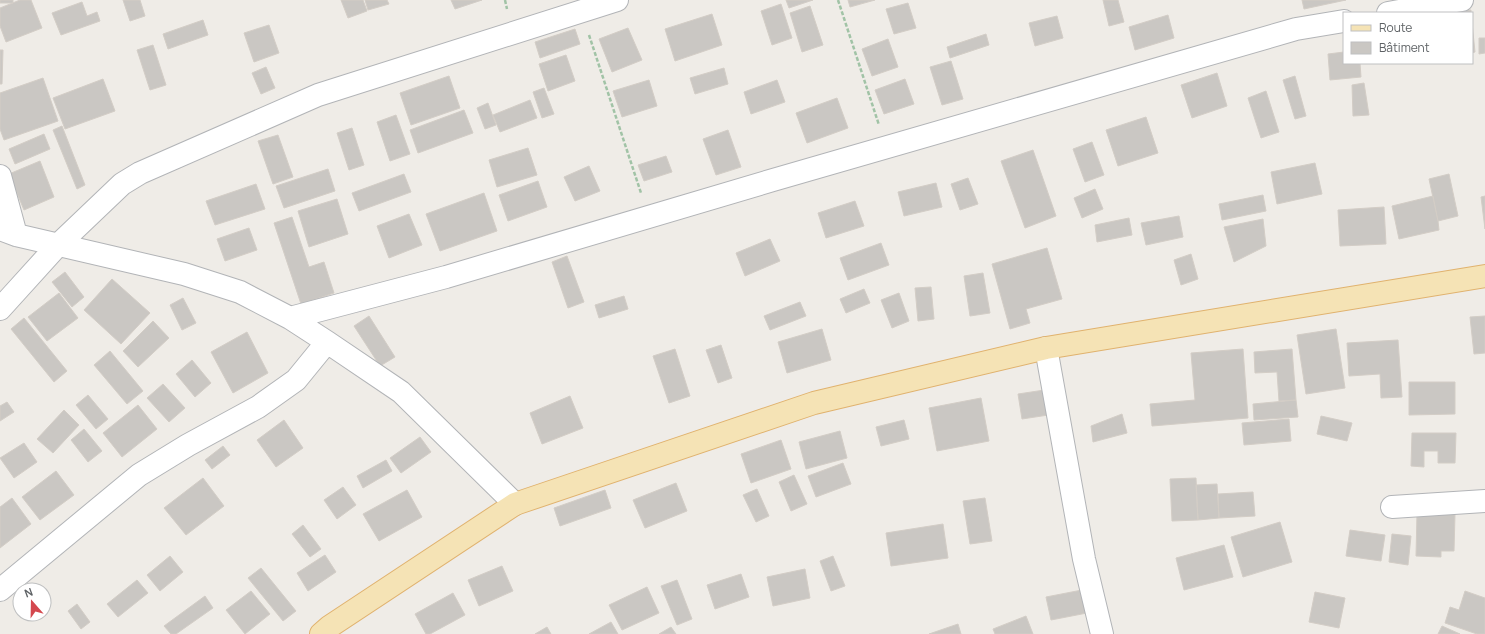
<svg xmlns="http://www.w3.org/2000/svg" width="1485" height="634" viewBox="0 0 1485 634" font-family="Manrope,sans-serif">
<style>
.building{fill:#cac7c3;stroke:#d3cdc6}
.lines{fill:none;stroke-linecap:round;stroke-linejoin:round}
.street-casing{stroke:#b2b4b7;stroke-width:24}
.primary-casing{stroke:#e0b26e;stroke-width:24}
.path{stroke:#a1c3a6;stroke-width:2.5;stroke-dasharray:4 2;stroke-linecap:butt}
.street{stroke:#fff;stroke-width:22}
.primary{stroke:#f5e3b5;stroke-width:22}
</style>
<rect width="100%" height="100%" fill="#efece7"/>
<!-- building -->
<path class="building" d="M0 0H13V3H0Z
M20 0H31L42 28 6 42 0 26V8Z
M123 0H140L145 16 130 21Z
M341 0H363L367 11 348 18Z
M365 0H387L389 4 368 10Z
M451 0H482L455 9Z
M786 0H813L789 8Z
M848 0H875L850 7Z
M1103 0H1118L1124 22 1109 26Z
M1302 0H1346L1304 9Z
M82 2 87 16 97 12 100 21 61 35 52 13Z
M908 3 916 28 894 34 886 9Z
M781 4 792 38 772 45 761 11Z
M810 6 823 45 802 52 790 13Z
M1471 10V13H1452V11Z
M712 14 722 45 675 61 665 29Z
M1168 15 1174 38 1135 50 1129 27Z
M1057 16 1063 38 1035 46 1029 23Z
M203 20 208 35 168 49 163 34Z
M1472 23 1475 52 1472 53Z
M269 25 279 53 254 62 244 33Z
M628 28 642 60 612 72 599 39Z
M575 29 580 44 540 58 535 42Z
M986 34 989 45 950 58 947 47Z
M1479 38H1485V53L1479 54Z
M888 39 898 67 872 76 862 49Z
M153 45 166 85 150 90 137 50Z
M0 50H3L2 84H0Z
M1344 52V63H1360L1361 77 1330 80 1328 54Z
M566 55 575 81 548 91 539 64Z
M951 61 963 99 942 105 930 67Z
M266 67 275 88 261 94 252 73Z
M724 68 728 84 695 94 690 78Z
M1217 73 1227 106 1192 118 1181 85Z
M449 76 460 108 411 125 400 93Z
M1295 76 1306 116 1295 119 1283 80Z
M43 78 58 121 4 140 0 129V93Z
M103 79 115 111 65 129 53 98Z
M905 79 914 104 884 114 875 90Z
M649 80 657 106 622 117 613 91Z
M777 80 785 102 751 114 744 92Z
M1364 83 1369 115 1353 116 1352 85Z
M544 88 554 114 542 118 533 92Z
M1266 91 1279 132 1261 138 1248 98Z
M837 98 848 128 807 143 796 113Z
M530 100 537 118 500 132 493 115Z
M488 103 496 125 485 129 477 108Z
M464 110 473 133 418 153 410 130Z
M396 115 410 154 390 161 377 122Z
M1146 117 1158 153 1118 166 1106 130Z
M62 126 85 185 77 189 53 130Z
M352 128 364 165 349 170 337 133Z
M728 130 741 167 716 175 703 139Z
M44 134 50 149 15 164 9 149Z
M278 135 293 177 273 184 258 141Z
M1092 142 1104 175 1085 182 1073 149Z
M528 148 537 175 497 187 489 160Z
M1033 150 1056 216 1025 228 1001 161Z
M666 156 672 172 644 181 638 165Z
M40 161 54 197 24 210 9 174Z
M1315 163 1322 194 1277 204 1271 172Z
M589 166 600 191 575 201 564 177Z
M328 169 335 191 284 208 276 186Z
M404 174 411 192 359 211 352 193Z
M1449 174 1458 216 1438 221 1429 179Z
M968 178 978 204 960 210 951 184Z
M538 181 547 207 508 221 499 195Z
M936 183 942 207 904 216 898 192Z
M256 184 265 209 215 225 206 201Z
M1095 189 1103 209 1082 218 1074 198Z
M484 193 497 231 440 251 426 214Z
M1263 195 1266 211 1222 220 1219 204Z
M1433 196 1438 221 1439 230 1399 239 1392 206Z
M1485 196V229L1481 197Z
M337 199 348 234 309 247 298 211Z
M855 201 864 226 826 238 818 213Z
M1384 207 1386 244 1340 246 1338 210Z
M409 214 422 245 389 258 377 226Z
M1179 216 1183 237 1146 245 1141 223Z
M292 217 309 267 324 262 334 293 301 304 274 223Z
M1129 218 1132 235 1097 242 1095 225Z
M1263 219 1266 246 1234 262 1224 227Z
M249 228 257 250 225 261 217 239Z
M770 239 780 261 745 276 736 253Z
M881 243 889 265 848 280 840 258Z
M1047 248 1062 299 1026 309 1030 323 1010 329 992 264Z
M1191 254 1198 279 1181 285 1174 260Z
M567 256 584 302 568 308 552 262Z
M65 272 84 297 72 307 52 282Z
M983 273 990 313 970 316 964 276Z
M112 279 150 313 121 344 84 310Z
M931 287 934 319 918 321 915 288Z
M864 289 870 303 846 313 840 299Z
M59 293 78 318 47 341 28 317Z
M899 293 909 321 892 328 881 300Z
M624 296 628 309 599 318 595 305Z
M183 298 196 323 182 330 170 305Z
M800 302 806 316 770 330 764 316Z
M369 316 395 357 380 366 354 326Z
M1485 316V353L1474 354 1470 317Z
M24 318 67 371 54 382 11 329Z
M153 321 169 338 138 367 123 351Z
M822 329 831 360 787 373 778 342Z
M1336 329 1345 388 1306 394 1297 335Z
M247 332 268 373 233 393 211 352Z
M1398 340 1402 397 1381 398 1380 374 1349 376 1347 343Z
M721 345 732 378 718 383 706 350Z
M675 349 690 396 669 403 653 356Z
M1243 349 1248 418 1152 426 1150 404 1195 400 1191 353Z
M1292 349 1296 400 1279 401 1277 372 1255 373 1254 352Z
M110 351 143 391 127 404 94 365Z
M192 360 211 383 195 397 176 374Z
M1409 382H1455V414L1409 415Z
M163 384 185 408 169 422 147 398Z
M1051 389 1055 414 1022 419 1018 394Z
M88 395 108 419 96 429 76 405Z
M570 396 583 428 542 444 530 413Z
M981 398 989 441 937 451 929 408Z
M1296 400 1298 417 1254 420 1253 404Z
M7 402 14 412 0 421V406Z
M138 405 157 429 122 457 103 433Z
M64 410 79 425 53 453 37 439Z
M1122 414 1127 433 1093 442 1091 426Z
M1321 416 1352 423 1347 441 1317 434Z
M1289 419 1291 441 1244 445 1242 423Z
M284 420 303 448 276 467 257 440Z
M904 420 909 439 881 446 876 427Z
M84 429 102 451 88 462 71 440Z
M840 431 847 458 806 469 799 442Z
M1412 433H1456L1455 463H1438V451H1424V467L1411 466Z
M420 437 431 452 401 473 390 458Z
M781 440 791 469 751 483 741 454Z
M24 443 37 462 14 478 0 458Z
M223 446 230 455 212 469 205 460Z
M386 460 392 471 363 488 357 476Z
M843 463 851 484 816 497 808 476Z
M56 471 74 495 40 520 22 497Z
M794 475 807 504 791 511 779 482Z
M203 478 224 506 186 535 164 508Z
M1196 478 1198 520 1172 521 1170 479Z
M676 483 687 511 645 528 633 500Z
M1217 484 1219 518 1198 520 1196 485Z
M343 487 356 505 337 519 324 500Z
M757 489 769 516 756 522 743 495Z
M407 490 422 517 379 541 363 514Z
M605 490 611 508 560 526 554 508Z
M1253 492 1255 516 1219 518 1218 494Z
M12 498 31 524 0 548V507Z
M985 498 992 541 970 544 963 501Z
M1417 513 1455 514 1454 551H1441V557L1416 556Z
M1280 522 1292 562 1243 577 1231 537Z
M943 524 948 558 891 566 886 533Z
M303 525 321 549 310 557 292 534Z
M1350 530 1385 535 1381 561 1346 556Z
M1392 534 1411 536 1408 565 1389 562Z
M1224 545 1233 577 1184 590 1176 558Z
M325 555 336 572 308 591 297 573Z
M170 556 183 572 160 591 147 575Z
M833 556 845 586 831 591 820 561Z
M502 566 513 591 479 606 468 580Z
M261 568 296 611 283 621 248 578Z
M805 569 810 598 773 606 767 577Z
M741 574 749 597 715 609 707 585Z
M137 580 148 593 118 617 107 604Z
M677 580 692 619 677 625 661 586Z
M647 587 659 613 622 630 609 605Z
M1082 590 1087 613 1051 620 1046 597Z
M251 591 270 614 245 634 226 610Z
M1465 591 1485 598V634H1477L1445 623 1450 607 1459 610Z
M1315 592 1345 598 1339 628 1309 622Z
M453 593 465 615 430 634H426L415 614Z
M205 596 213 608 176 634H171L164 626Z
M77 604 90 622 81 629 68 611Z
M1026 616 1033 634H995L993 629Z
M611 622 618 634H589Z
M958 624 961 634H929Z
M1442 626 1460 634H1438Z
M547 627 551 634H535Z
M671 627 676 634H659Z"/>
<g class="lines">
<defs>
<path id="street" d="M1388 13 1462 0
M0 176 16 235
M0 229 16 235 184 274 240 292 290 318 327 342 401 392 515 504
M0 309 58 245 122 184 140 173 318 95 617 0
M290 318 446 277 773 180 1296 29 1344 21
M1046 348 1084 559 1102 634
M1392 507 1485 501
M0 590 139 475 188 445 258 407 296 380 327 342"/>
<path id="primary" d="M321 634 329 627 515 504 814 403 1046 348 1485 276"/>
</defs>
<!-- street casing -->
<use href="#street" class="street-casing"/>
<!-- primary casing -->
<use href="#primary" class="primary-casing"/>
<!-- path -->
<path class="path" d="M505 0 507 9
M838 0 879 125
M589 35 641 193"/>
<!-- street -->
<use href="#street" class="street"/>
<!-- primary -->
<use href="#primary" class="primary"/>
</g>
<!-- legend -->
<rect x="1343" y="12" width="130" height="52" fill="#ffffff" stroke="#bfc0c1"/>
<rect x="1351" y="25" width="20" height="6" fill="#f5e3b5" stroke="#bfc0c1"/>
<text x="1379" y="32" font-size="12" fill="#5e6265">Route</text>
<rect x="1351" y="42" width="20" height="12" fill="#cac7c3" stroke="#bfc0c1"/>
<text x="1379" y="52" font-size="12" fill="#5e6265">Bâtiment</text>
<!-- north arrow -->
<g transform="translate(32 602) rotate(340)"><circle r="19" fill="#ffffff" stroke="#bfc0c1"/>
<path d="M0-3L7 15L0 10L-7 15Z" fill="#d4484e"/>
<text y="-6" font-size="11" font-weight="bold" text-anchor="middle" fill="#5e6265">N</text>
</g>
</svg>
